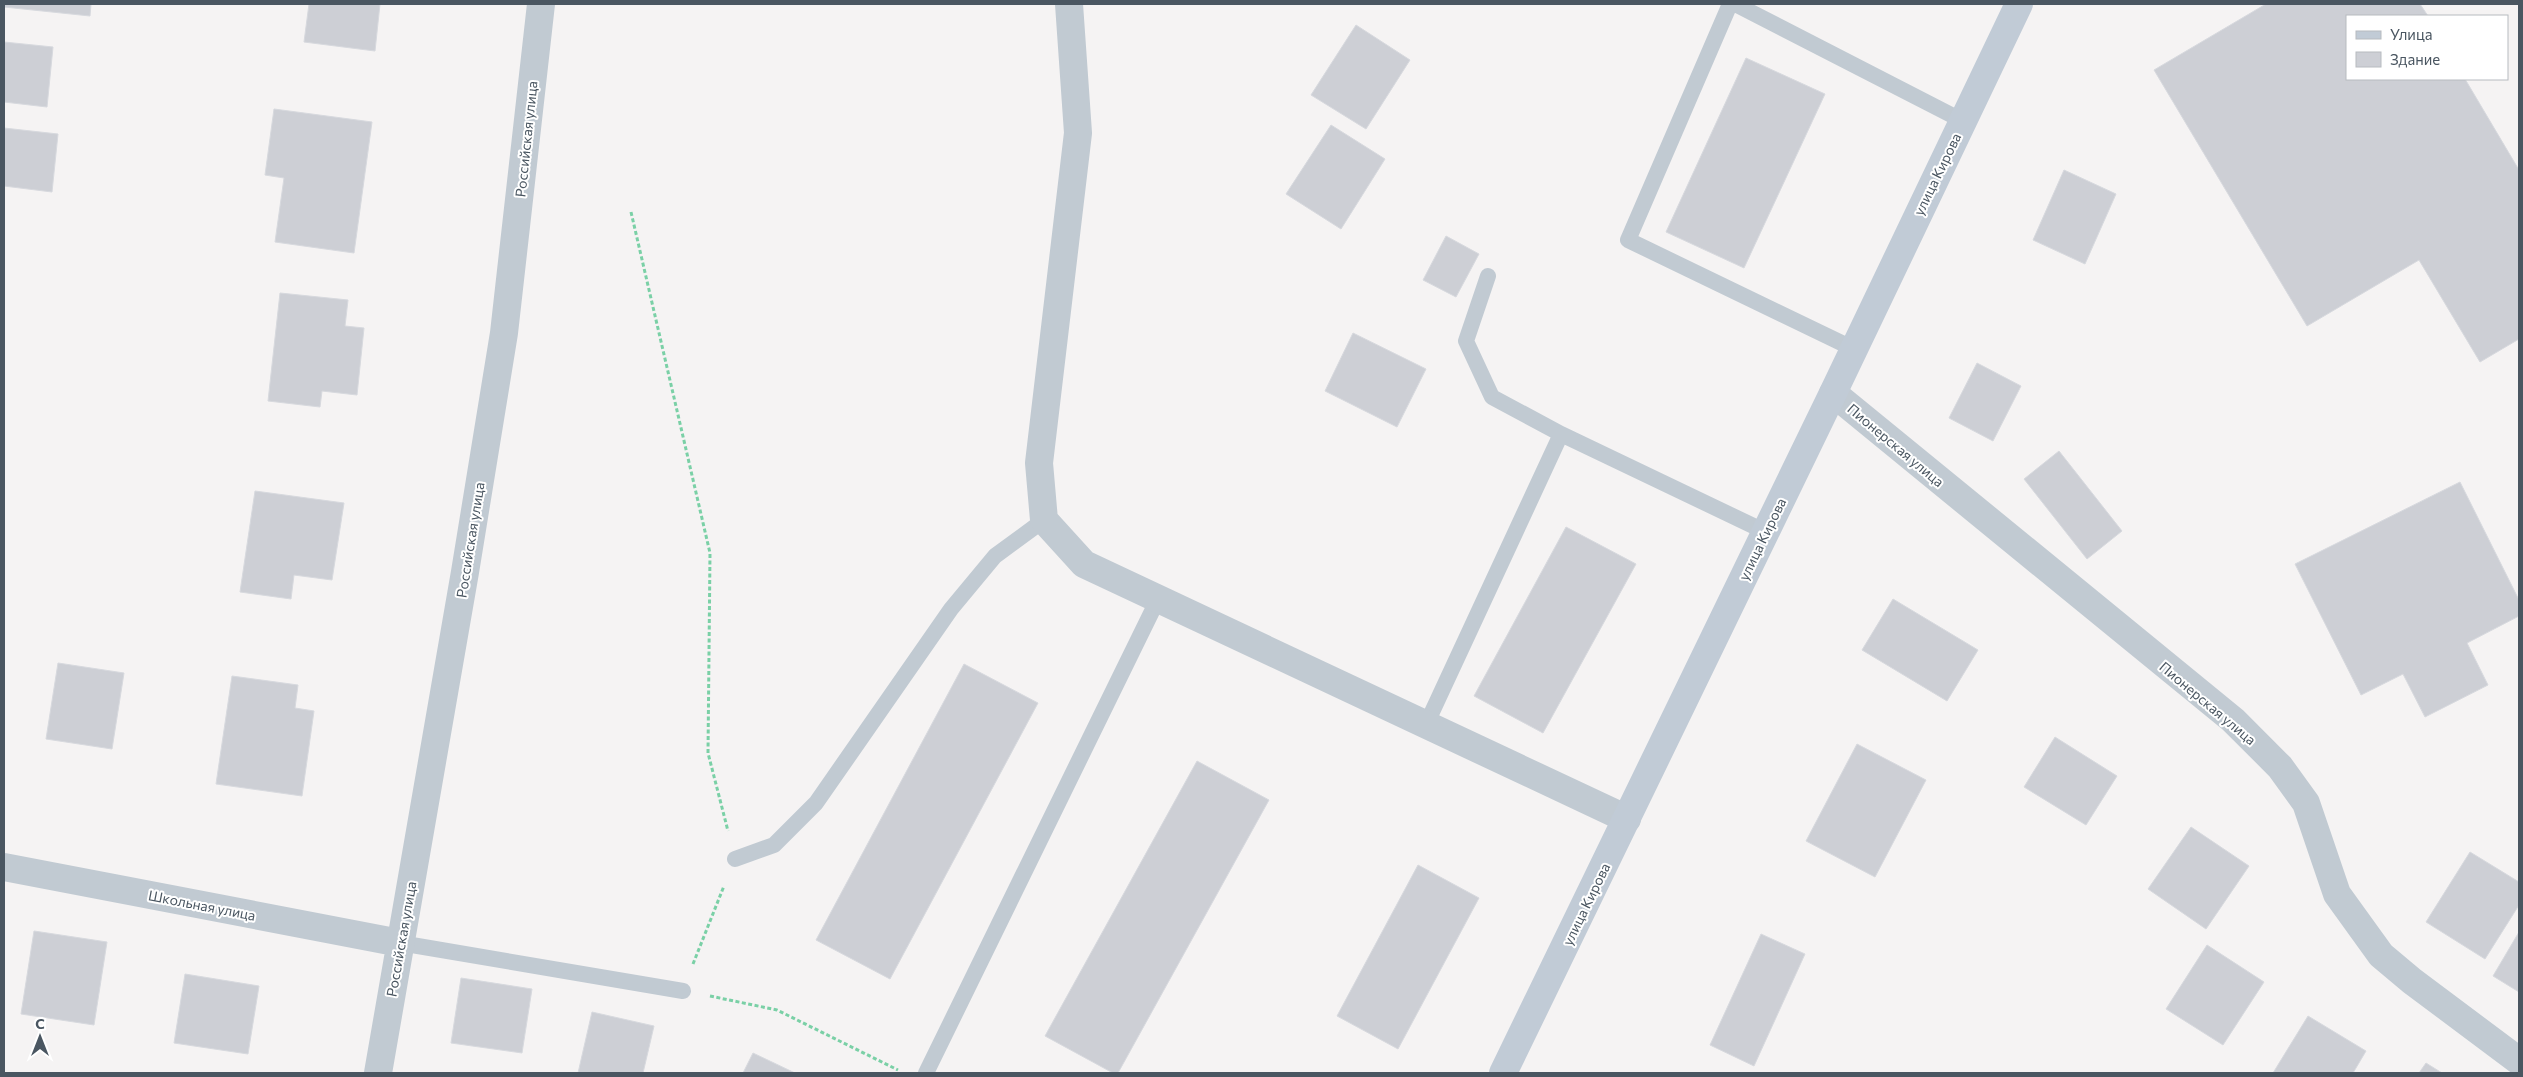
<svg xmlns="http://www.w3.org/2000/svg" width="2523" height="1077" viewBox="0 0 2523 1077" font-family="Commissioner,sans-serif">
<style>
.building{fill:#cdcfd5;stroke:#d7d9de}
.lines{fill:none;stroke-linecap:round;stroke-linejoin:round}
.path{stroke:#7ad0a6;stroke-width:3;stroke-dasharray:4 2.5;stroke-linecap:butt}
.lane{stroke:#c1cad2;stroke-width:16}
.street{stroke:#c1cad2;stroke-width:28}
.secondary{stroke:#c1cbd6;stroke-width:28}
.labels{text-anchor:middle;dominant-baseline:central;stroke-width:4;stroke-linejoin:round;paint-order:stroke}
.street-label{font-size:14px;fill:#4a5661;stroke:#fff}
</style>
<rect width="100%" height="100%" fill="#f5f3f3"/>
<!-- building -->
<path class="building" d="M4 4H91L90 16 4 7Z
M309 4H380L375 51 304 42Z
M2266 4H2420L2428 16H2347V79H2465L2519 170V339L2480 362 2419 260 2307 326 2154 70Z
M1356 25 1410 60 1366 129 1311 95Z
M4 42 53 47 47 107 4 102Z
M1746 58 1825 94 1744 268 1666 232Z
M274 109 372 122 354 253 275 242 284 178 265 175Z
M1331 125 1385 159 1341 229 1286 194Z
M4 128 58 134 52 192 4 186Z
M2064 170 2116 194 2085 264 2033 240Z
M1446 236 1479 254 1456 297 1423 280Z
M280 293 348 300 345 326 364 328 357 395 322 391 320 407 268 401Z
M1353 333 1426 369 1397 427 1325 391Z
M1977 363 2021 386 1993 441 1949 418Z
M2059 451 2122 531 2087 559 2024 479Z
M2460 482 2519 600V616L2467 643 2488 685 2425 717 2403 674 2361 695 2295 564Z
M255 491 344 503 332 580 294 575 291 599 240 592Z
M1566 527 1636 564 1543 733 1474 696Z
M1893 599 1978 650 1947 701 1862 650Z
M58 663 124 673 112 749 46 739Z
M964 664 1038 703 890 979 816 940Z
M232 676 298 685 295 708 314 711 302 796 216 784Z
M2055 737 2117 776 2086 825 2024 787Z
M1857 744 1926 780 1875 877 1806 841Z
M1197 761 1269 800 1118 1073H1113L1045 1036Z
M2191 827 2249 866 2206 929 2148 889Z
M2470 852 2519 882V905L2485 959 2426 922Z
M1418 865 1479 898 1398 1049 1337 1016Z
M34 931 107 942 94 1025 21 1014Z
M2519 932V992L2493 976Z
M1761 934 1805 954 1754 1066 1710 1045Z
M2207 945 2264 982 2223 1045 2166 1009Z
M185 974 259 986 248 1054 174 1043Z
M461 978 532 989 522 1053 451 1043Z
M592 1012 654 1026 643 1073H578Z
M2308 1016 2366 1051 2353 1073H2273Z
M753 1053 795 1073H743Z
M2426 1063 2442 1073H2419Z"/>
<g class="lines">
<!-- path -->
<path class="path" d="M631 212 710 553 708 753 728 831
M693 964 724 886
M710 996 777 1010 898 1070"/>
<!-- lane -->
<path class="lane" d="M1730 4 1628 240 1854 349
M1735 4 1963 121
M1561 434 1766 532
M1426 725 1561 434 1492 397 1466 341 1488 276
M735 859 774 845 816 803 951 609 995 556 1044 520
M400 943 683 991
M926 1073 1158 599"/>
<!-- street -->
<path class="street" d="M1069 4 1078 133 1039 463 1044 520 1084 564 1627 819
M1833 393 2233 720 2280 767 2306 803 2337 894 2381 955 2412 981 2519 1061
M4 867 400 943
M378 1073 465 572 504 333 541 4"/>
<!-- secondary -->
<path class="secondary" d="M1503 1073 1833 393 2019 4"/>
</g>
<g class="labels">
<!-- street labels -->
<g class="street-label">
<text transform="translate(526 139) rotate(-84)">Российская улица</text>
<text transform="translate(1937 174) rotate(-64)">улица Кирова</text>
<text transform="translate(1896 445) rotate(40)">Пионерская улица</text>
<text transform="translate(1762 539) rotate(-64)">улица Кирова</text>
<text transform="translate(470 540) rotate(-81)">Российская улица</text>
<text transform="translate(2208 703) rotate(40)">Пионерская улица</text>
<text transform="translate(1586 904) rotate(-64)">улица Кирова</text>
<text transform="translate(202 905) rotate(11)">Школьная улица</text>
<text transform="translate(401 939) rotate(-80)">Российская улица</text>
</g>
</g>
<!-- border -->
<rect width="2523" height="1077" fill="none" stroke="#4a5661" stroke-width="10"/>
<!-- legend -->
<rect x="2346" y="15" width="162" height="65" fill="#ffffff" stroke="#b7bbc0"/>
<rect x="2356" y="31" width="25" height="8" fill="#c1cbd6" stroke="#b7bbc0"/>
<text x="2390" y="40" font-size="15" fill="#4a5661">Улица</text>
<rect x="2356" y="52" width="25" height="15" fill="#cdcfd5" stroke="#b7bbc0"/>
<text x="2390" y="65" font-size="15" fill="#4a5661">Здание</text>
<!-- north arrow -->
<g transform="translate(40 1037)" stroke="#ffffff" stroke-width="4" paint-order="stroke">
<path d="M0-4L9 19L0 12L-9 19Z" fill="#4a5661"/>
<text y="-8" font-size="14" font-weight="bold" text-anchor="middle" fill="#4a5661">С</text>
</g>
</svg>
